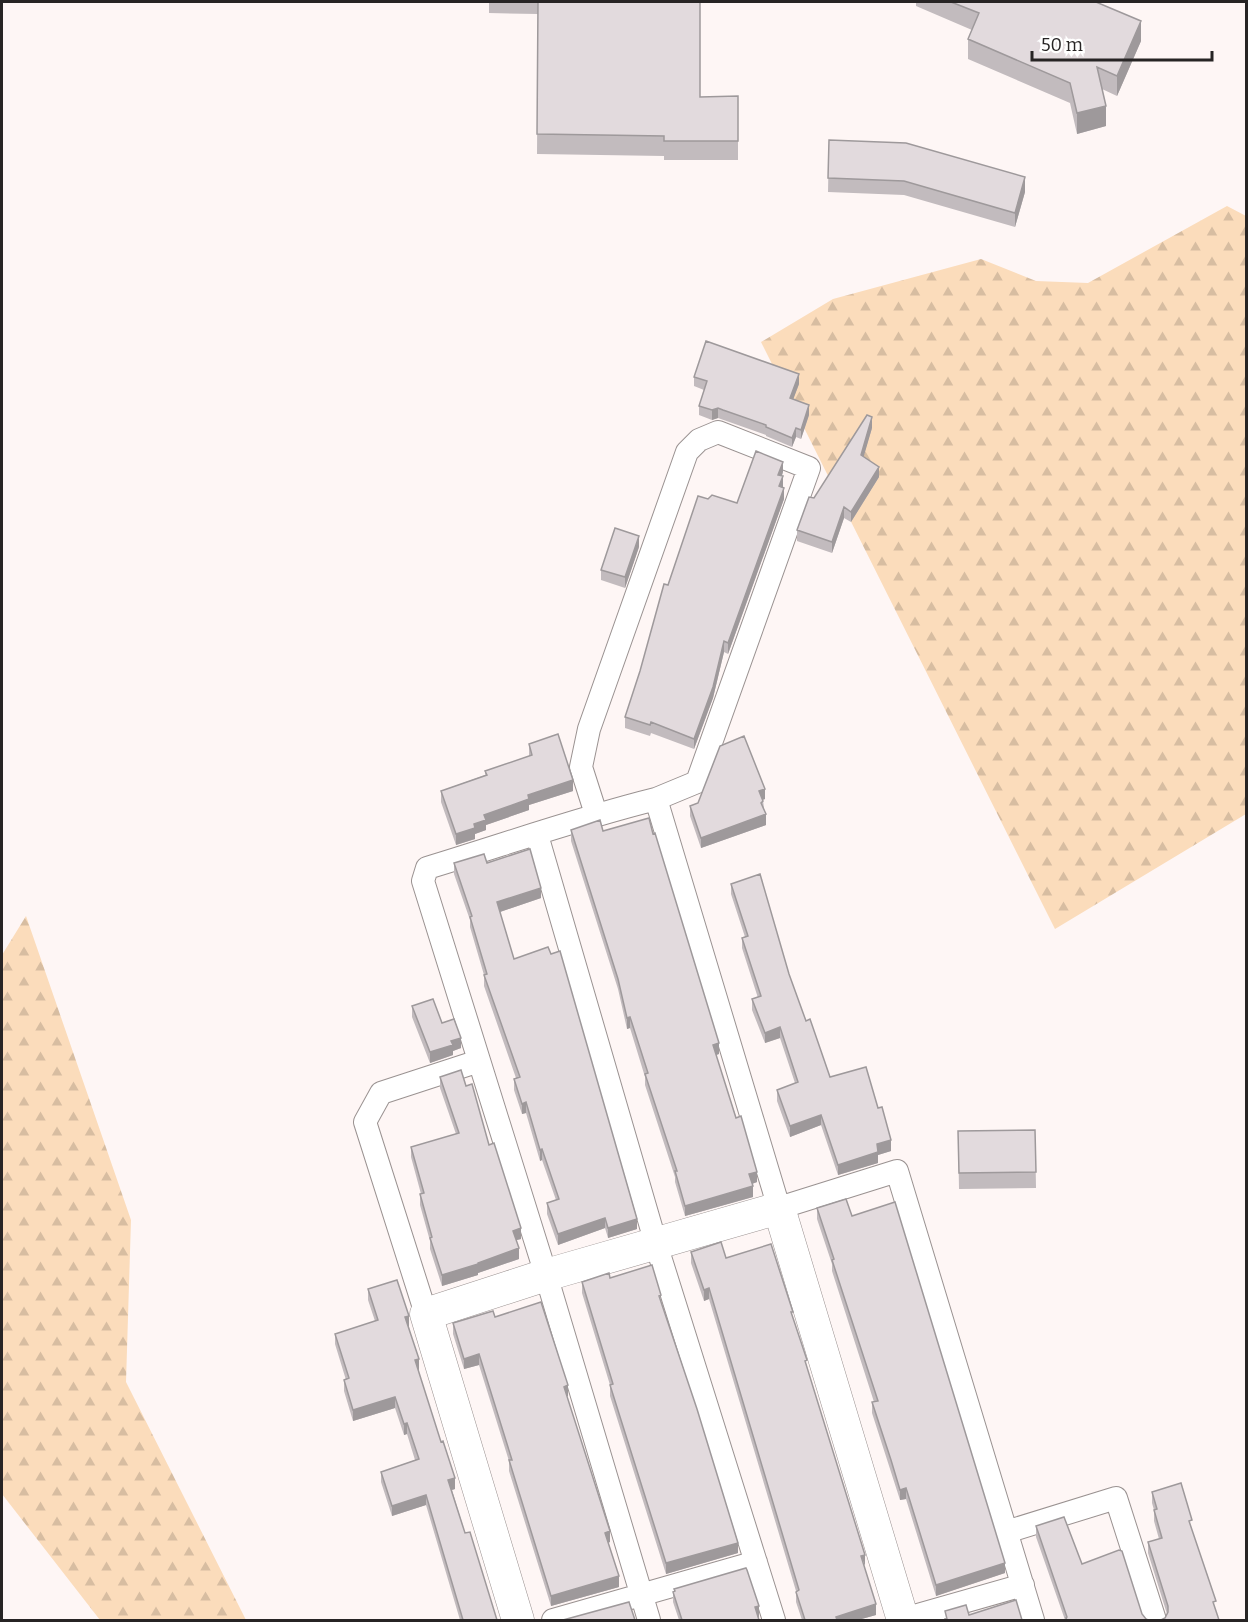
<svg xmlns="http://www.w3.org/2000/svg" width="1248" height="1622" viewBox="0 0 1248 1622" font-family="Bitter,serif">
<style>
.forest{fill:url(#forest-firs)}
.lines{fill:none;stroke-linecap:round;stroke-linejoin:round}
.street-casing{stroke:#9a9291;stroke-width:24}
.secondary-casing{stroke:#9a9291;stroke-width:33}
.street{stroke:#fff;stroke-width:22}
.secondary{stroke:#fff;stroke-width:32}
.wall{fill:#c2bbbe}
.shaded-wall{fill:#9e999b}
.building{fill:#e2dadd;stroke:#9e999b;stroke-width:1.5}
</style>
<defs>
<pattern id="forest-firs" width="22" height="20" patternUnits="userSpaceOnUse" patternTransform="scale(1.5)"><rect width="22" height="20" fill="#fbdcbb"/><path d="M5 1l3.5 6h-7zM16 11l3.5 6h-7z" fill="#d7bda1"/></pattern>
</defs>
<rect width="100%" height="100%" fill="#fef6f5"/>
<!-- forest -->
<path class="forest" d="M1227 206 1246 216V814L1055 929 761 342 833 299 981 259 1036 281 1088 283Z
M26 916 131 1220 126 1382 246 1620H100L2 1494V955Z"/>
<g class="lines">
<defs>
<path id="street" d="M596 814 581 767 589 729 687 452 699 440 718 432 809 468 697 782 656 799
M537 835 656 1244 774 1620
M426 1314 365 1122 381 1093 479 1061
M1006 1532 1116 1498 1155 1620
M553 1620 756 1562
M649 1620 546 1275 423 881 427 868C503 845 579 818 656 799L779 1208 897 1171 1033 1620
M900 1620 1023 1585"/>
<path id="secondary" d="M518 1620 426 1314 546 1275 779 1208 903 1620"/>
</defs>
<!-- street casing -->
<use href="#street" class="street-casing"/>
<!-- secondary casing -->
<use href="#secondary" class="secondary-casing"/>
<!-- street -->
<use href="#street" class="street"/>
<!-- secondary -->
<use href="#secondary" class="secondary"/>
</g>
<!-- wall -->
<path class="wall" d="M489 2H700V97L738 96V160H664V156L537 154 538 14 489 13Z
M916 2H1096L1141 41 1117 96 1102 89 1106 126 1077 134 1070 103 968 59V39L972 30 916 6Z
M829 140 1025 192 1015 227 904 195 828 192Z
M694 377 799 384 793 399 809 415 801 439 796 437 792 447 766 436V435L718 418 712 420 699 415V406L704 390 694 386Z
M872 428 863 457 879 477 851 522 844 518 832 553 797 541V530L814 498Z
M783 472 782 476 784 499 728 654 724 652 713 698 694 749 651 733 650 736 625 728V717L668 585 708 499 737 503Z
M639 547 625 588 601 580V570Z
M529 744 573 791 529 805V810L486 825V830L475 834V839L456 845 441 802V791L485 775V771L529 756Z
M765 799 763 800 766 825 701 848 690 816V806Z
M571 830 603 831 719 1054 716 1055 757 1182 752 1184 753 1197 685 1216 675 1182V1177L645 1085V1077L630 1028 627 1029 618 989 571 841Z
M454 863H487L541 898 500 912 514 959 637 1229 608 1238 605 1228 558 1245 547 1214V1203L556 1200 542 1160 540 1161 526 1113 522 1114 514 1090V1079L516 1078 484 986V975L470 927V920L454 874Z
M731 884 789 974 806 1021 830 1077 891 1151 878 1155V1163L838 1175 821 1125 790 1137 777 1101V1090L795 1083 780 1038 765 1043 752 1010V999L758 998 742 948V938L745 937 731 894Z
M412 1006 442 1023 461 1048 453 1051V1055L430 1063 412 1017Z
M440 1077 466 1086 489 1145 521 1239 516 1240 519 1259 478 1273V1275L442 1286 430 1249V1241L420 1205V1194H421L411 1157V1147L456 1134 440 1088Z
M1035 1130 1036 1188 959 1189 958 1131Z
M817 1208 852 1216 1005 1573 936 1596 906 1499 900 1500 872 1413V1402H874L832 1271V1264L817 1219Z
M691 1252 726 1258 793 1318 864 1566 876 1615 858 1620H802L796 1602V1591L709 1299 704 1301 691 1263Z
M610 1278 661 1304 738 1553 666 1574 610 1396V1385L582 1293V1282Z
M368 1289 409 1327 419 1370H418L455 1489 452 1490 465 1533 497 1620H460L426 1505 392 1516 381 1482V1472L415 1460 407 1434 404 1435 395 1408 353 1421 344 1391V1380H346L335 1344V1334L375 1321 368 1300Z
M495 1317 568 1396H567L610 1542 608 1543 619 1587 551 1606 509 1471V1461L479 1365 464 1369 453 1334V1323Z
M1152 1492 1192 1530 1216 1601 1165 1618 1167 1614 1148 1553V1542L1159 1539 1154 1521V1510L1152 1503Z
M1036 1526 1142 1614 1146 1619 1148 1620H1065L1036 1537Z
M674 1589 759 1617V1620H679L673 1602V1592L674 1591Z"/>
<!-- shaded-wall -->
<path class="shaded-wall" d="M1141 21V41L1117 96V76Z
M1106 106V126L1077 134V113Z
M1025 177V192L1015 227V213Z
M799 374V384L790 408V398Z
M809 405V415L801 439V430Z
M718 408V418L712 420V410Z
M872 417V428L861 466V455Z
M796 428V437L792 447V438Z
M783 462V472L778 485V475Z
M879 467V477L851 522V512Z
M783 476V487L779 497V486Z
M784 488V499L728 654V643Z
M844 507V518L832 553V542Z
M639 536V547L625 588V577Z
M724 641V652L713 698 694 749V739Z
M573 780V791L529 805V810L486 825V830L475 834V839L456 845V834L474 824 484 815 528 795Z
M765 789V799L759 801V791Z
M766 814V825L701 848V838Z
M541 888V898L497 913V902Z
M630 1017V1028L627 1029V1018Z
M780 1027V1038L765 1043V1033Z
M461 1038V1048L453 1051V1055L430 1063V1052L451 1041Z
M719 1043V1054L713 1056V1045Z
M526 1102V1113L522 1114V1104Z
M821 1115V1125L790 1137V1126Z
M891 1140V1151L878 1155V1163L838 1175V1165L877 1144Z
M542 1149V1160L540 1161V1150Z
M757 1172V1182L749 1185V1174Z
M753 1186V1197L685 1216V1206Z
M605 1218V1228L558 1245V1234Z
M637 1219V1229L608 1238V1228Z
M521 1228V1239L513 1241V1231Z
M519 1248V1259L478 1273V1275L442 1286V1275Z
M709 1288V1299L704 1301V1290Z
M409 1316V1327L405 1328V1317Z
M479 1354V1365L464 1369V1359Z
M419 1359V1370L415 1371V1360Z
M568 1385V1396L564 1397V1387Z
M395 1397V1408L353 1421V1410Z
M407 1423V1434L404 1435V1424Z
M455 1478V1489L448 1491V1480Z
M906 1488V1499L900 1500V1490Z
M426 1495V1505L392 1516V1506Z
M610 1531V1542L605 1544V1533Z
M738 1543V1553L666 1574V1563Z
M865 1555V1566L861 1556Z
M1005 1563V1573L936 1596V1585Z
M619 1576V1587L551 1606V1596Z
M876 1604V1615L858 1620H836V1617Z
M759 1606V1617L755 1618V1607Z"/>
<!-- building -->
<path class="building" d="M538 2H700V97L738 96V141H664V136L537 134Z
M951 2H1096L1141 21 1117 76 1097 67 1106 106 1077 113 1070 83 968 39 979 13Z
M829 140 906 143 1025 177 1015 213 904 181 828 178Z
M706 341 799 374 790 398 809 405 801 430 796 428 792 438 766 427V425L723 410 718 408 712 410 699 406 707 381 694 377Z
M867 415 872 417 861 455 879 467 851 512 844 507 832 542 797 530 809 497 814 498Z
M756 451 783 462 778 475 783 476 779 486 784 488 728 643 724 641 713 687 694 739 651 722 650 725 625 717 640 671 664 584 668 585 698 496 708 499 712 495 737 503Z
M615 528 639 536 625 577 601 570Z
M558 734 573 780 528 795 529 799 484 815 486 820 474 824 475 828 456 834 441 791 487 775 485 771 532 755 529 744Z
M744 736 765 789 759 791 763 801 761 803 766 814 701 838 690 806 698 803 720 746Z
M649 818 653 834 655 833 719 1043 713 1045 736 1118 741 1116 757 1172 749 1174 753 1186 685 1206 675 1171H677L645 1074 648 1073 630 1017 627 1018 618 979 571 830 600 820 603 831Z
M530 849 541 888 497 902 514 959 548 947 551 954 560 951 637 1219 608 1228 605 1218 558 1234 547 1203 559 1199 542 1149 540 1150 526 1102 522 1104 514 1079 520 1077 484 975 487 974 470 917 472 916 454 863 484 854 487 863Z
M760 874 789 974 806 1021 810 1019 830 1077 866 1067 878 1108 882 1107 891 1140 877 1144 878 1152 838 1165 821 1115 790 1126 777 1090 798 1082 780 1027 765 1033 752 999 761 996 742 938 748 936 731 884Z
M433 999 442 1023 454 1019 461 1038 451 1041 453 1045 430 1052 412 1006Z
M461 1070 466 1086 472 1084 489 1145 494 1143 521 1228 513 1231 519 1248 478 1263V1264L442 1275 430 1238 432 1237 420 1194 424 1193 411 1147 459 1133 440 1077Z
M1035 1130 1036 1172 959 1173 958 1131Z
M846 1199 852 1216 895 1202 1005 1563 936 1585 906 1488 900 1490 891 1460 872 1402 878 1401 832 1260 834 1259 817 1208Z
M721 1242 726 1258 771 1244 793 1312H791L807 1360 805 1361 865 1555 861 1556 876 1604 836 1617 837 1620H805L796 1592 799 1590 709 1288 704 1290 691 1252Z
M652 1265 661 1295 659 1296 697 1409 738 1543 666 1563 610 1385 613 1384 582 1282 609 1273 610 1278Z
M397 1280 409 1316 405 1317 419 1359 415 1360 441 1442 443 1441 455 1478 448 1480 465 1533 470 1532 497 1620H463L426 1495 392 1506 381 1472 419 1459 407 1423 404 1424 395 1397 353 1410 344 1380 349 1378 335 1334 378 1320 368 1289Z
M541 1302 568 1385 564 1387 610 1531 605 1533 619 1576 551 1596 509 1460H512L479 1354 464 1359 453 1323 493 1311 495 1317Z
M1181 1483 1192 1520 1189 1521 1216 1601 1213 1602 1219 1620H1161L1165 1618 1168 1612V1606L1148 1542 1162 1538 1154 1510 1157 1509 1152 1492Z
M1064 1517 1082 1564 1119 1550 1122 1551 1142 1614 1146 1619 1148 1620H1067L1066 1618 1067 1617 1036 1526Z
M746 1568 747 1570 759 1606 755 1607 759 1620H682L673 1592 675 1591 674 1589Z
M1016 1600 1022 1620H945V1619H947L945 1611 966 1605 969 1615Z
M629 1602 635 1620H563Z"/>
<!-- border -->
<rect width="1248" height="1622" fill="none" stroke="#272424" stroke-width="6"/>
<!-- scale -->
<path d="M1032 51v9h180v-9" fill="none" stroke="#272424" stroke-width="3"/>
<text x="1041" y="51" font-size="18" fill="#272424" stroke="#ffffff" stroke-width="4.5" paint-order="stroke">50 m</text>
</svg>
